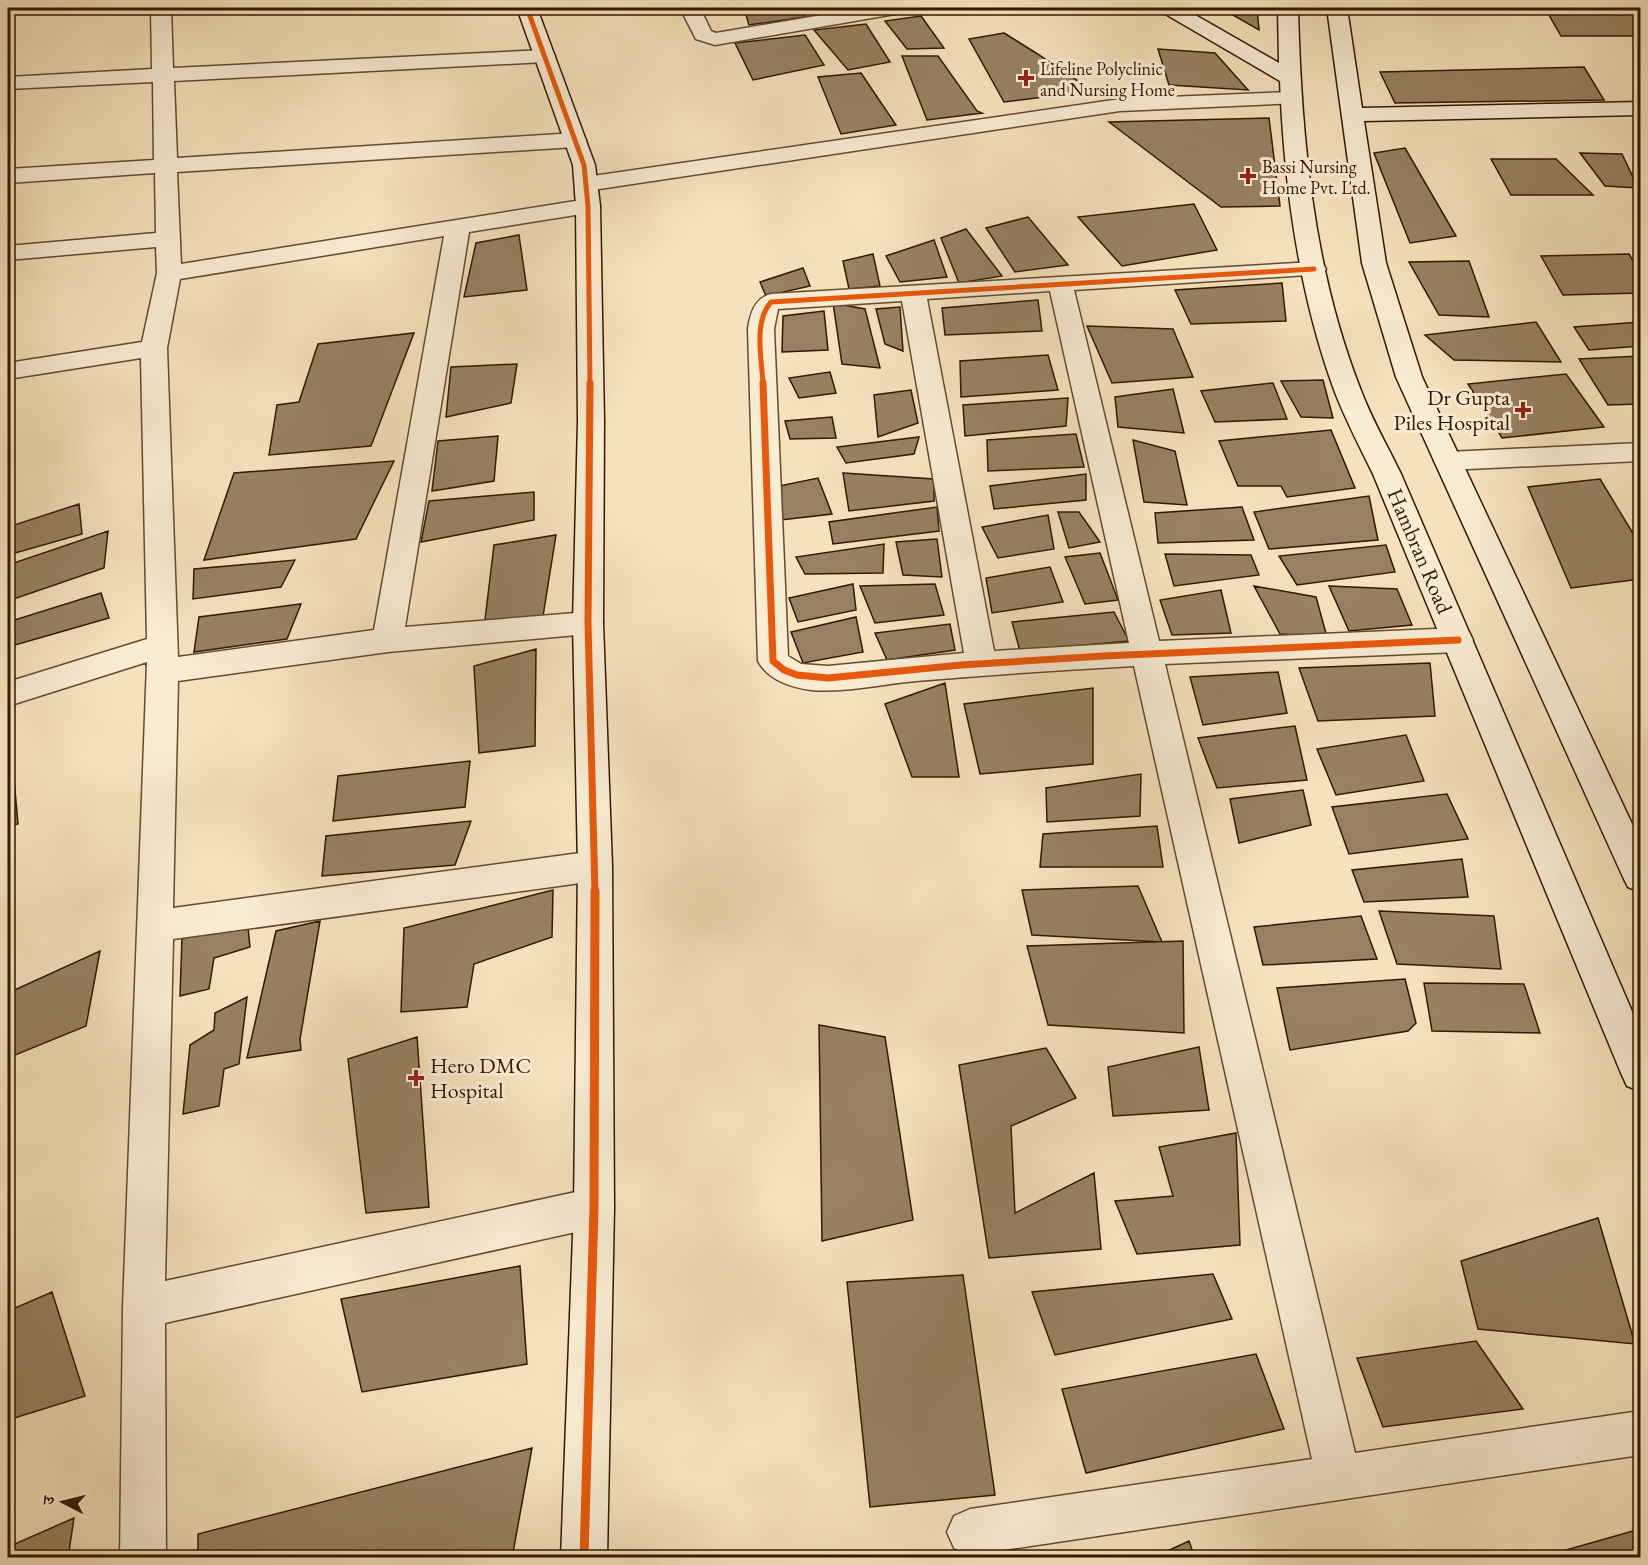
<svg xmlns="http://www.w3.org/2000/svg" width="1648" height="1565" viewBox="0 0 1648 1565" font-family="'EB Garamond','Noto Serif Devanagari',serif">
<style>
.building{fill:#988162;stroke:#331700;stroke-width:1.5}
.lines{fill:none;stroke-linecap:round;stroke-linejoin:round}
.street-casing{stroke:#644a2f;stroke-width:3}
.secondary-casing{stroke:#331700;stroke-width:3}
.street{fill:#f8ecd3;fill-rule:evenodd}
.secondary{fill:#f8ecd3;fill-rule:evenodd}
.cycleway-far2-casing{stroke:#f8ecd3;stroke-width:8}
.cycleway-far1-casing{stroke:#f8ecd3;stroke-width:10}
.cycleway-casing{stroke:#f8ecd3;stroke-width:13}
.cycleway-far2{stroke:#e8590c;stroke-width:5}
.cycleway-far1{stroke:#e8590c;stroke-width:7}
.cycleway{stroke:#e8590c;stroke-width:9}
.poi-dot{fill:#8f2418;stroke:#f8ecd3;stroke-width:2}
.labels{text-anchor:middle;dominant-baseline:central;stroke-width:6;stroke-linejoin:round;paint-order:stroke}
.far-poi-label{font-size:18px;fill:#331700;stroke:#f8ecd3;text-anchor:start}
.poi-label{font-size:22px;fill:#331700;stroke:#f8ecd3;text-anchor:end}
.street-label{font-size:22px;fill:#331700;stroke:#f8ecd3}
</style>
<rect width="100%" height="100%" fill="#f5e2bc"/>
<filter id="stains"><feTurbulence type="fractalNoise" baseFrequency=".00333" numOctaves="4"/><feColorMatrix values="0 0 0 0 .2 0 0 0 0 .09 0 0 0 0 .02 0 0 0 .5 -.17"/></filter>
<radialGradient id="worn" r=".72"><stop offset=".6" stop-color="#630" stop-opacity="0"/><stop offset="1" stop-color="#630" stop-opacity=".3"/></radialGradient>
<!-- building -->
<path class="building" d="M744 8H801L805 17 749 25Z
M1225 8H1257L1259 30 1224 10Z
M1545 8H1637L1640 13V36H1561Z
M921 16 944 48 907 49 885 21Z
M866 24 890 62 848 70 814 30Z
M1004 33 1036 53 1093 91 1004 102 969 39Z
M805 35 824 65 753 80 735 43Z
M1158 49 1215 53 1248 90 1169 85Z
M902 56H938L977 111 982 113 927 120Z
M1584 67 1604 100 1395 103 1380 72Z
M861 73 896 125 841 134 818 77Z
M1269 118 1280 206 1221 207 1109 122Z
M1405 148 1456 236 1410 243 1374 153Z
M1580 153 1622 154 1638 188 1605 186Z
M1491 159H1556L1593 195H1511Z
M1194 204 1217 250 1122 266 1078 217Z
M1028 217 1068 265 1015 272 986 228Z
M966 229 1002 276 959 283 941 238Z
M519 235 527 290 464 297 476 243Z
M934 240 947 277 900 282 886 256Z
M873 254 880 286 849 289 843 261Z
M1629 254 1640 273V293L1563 295 1541 256Z
M1469 261 1489 317 1439 315 1409 262Z
M803 268 810 286 766 296 760 282Z
M1282 283 1286 321 1191 324 1175 290Z
M1038 300 1042 331 945 335 942 308Z
M833 303 865 309 880 368 842 364Z
M900 307 903 351 885 344 876 309Z
M824 311 828 350 782 352 783 316Z
M1536 322 1561 362 1454 360 1425 335Z
M1640 322V346L1589 350 1574 327Z
M1087 326 1173 329 1193 377 1112 383Z
M414 333 371 446 269 455 277 405 299 402 318 344Z
M1048 355 1058 390 961 397 960 361Z
M1640 356V404L1608 405 1579 359Z
M517 364 511 403 446 417 451 367Z
M830 372 836 393 799 398 789 378Z
M1566 374 1604 427 1502 438 1468 384Z
M1323 380 1333 418 1301 417 1281 381Z
M1273 383 1287 419 1215 422 1201 391Z
M1173 389 1184 433 1118 427 1115 397Z
M911 390 918 423 878 437 874 395Z
M1068 398 1066 426 965 436 963 405Z
M832 417 836 438 790 439 785 421Z
M1331 430 1355 488 1287 497 1281 486H1238L1219 441Z
M1076 434 1084 467 988 471 987 440Z
M498 436 494 481 432 491 438 441Z
M919 437 914 454 846 463 837 447Z
M1133 440 1175 451 1187 505 1144 502Z
M394 461 356 539 204 560 234 473Z
M843 473 934 479V501L849 511Z
M1086 474V500L994 509 990 486Z
M818 478 832 514 781 520 779 486Z
M1600 479 1640 545V579L1571 588 1528 487Z
M534 492V520L421 542 429 501Z
M1369 496 1378 540 1269 549 1254 512Z
M79 504 82 534 8 555V527Z
M937 507 939 531 833 544 829 522Z
M1242 507 1254 540 1158 543 1155 513Z
M1058 512H1079L1100 542 1069 548Z
M1048 515 1054 549 998 558 982 527Z
M108 531 104 568 8 601V565Z
M556 535 543 616 485 620 494 545Z
M937 539 942 577 903 575 896 542Z
M884 544 883 573 805 574 796 557Z
M1386 545 1395 572 1297 585 1279 556Z
M1100 553 1118 600 1085 604 1065 557Z
M1165 554 1251 555 1259 575 1174 586Z
M295 560 281 587 193 599 194 569Z
M1050 567 1063 602 992 613 986 578Z
M853 584 856 610 798 622 789 598Z
M935 584 944 615 875 623 860 586Z
M1254 586 1316 597 1327 637 1280 634Z
M1329 586 1397 589 1412 625 1349 631Z
M1221 590 1231 633 1172 635 1160 600Z
M101 593 109 618 8 647V622Z
M301 604 287 639 194 652 199 617Z
M1114 612 1129 641 1020 651 1012 622Z
M856 617 863 652 803 663 791 632Z
M950 624 955 650 887 660 875 633Z
M536 649 535 746 479 753 474 666Z
M1430 663 1435 716 1318 721 1299 668Z
M1278 672 1287 713 1203 725 1190 677Z
M945 683 959 777H912L885 704Z
M1093 688V764L980 774 964 704Z
M8 713 18 824 8 826Z
M1295 726 1307 780 1217 788 1198 738Z
M1406 735 1424 781 1336 795 1317 749Z
M470 761 465 807 333 821 338 776Z
M1141 774 1140 816 1047 822 1046 788Z
M1303 790 1311 825 1239 843 1230 799Z
M1447 794 1468 839 1349 854 1332 807Z
M471 821 455 865 322 876 326 836Z
M1157 826 1163 867H1040L1043 834Z
M1462 859 1468 897 1364 902 1352 870Z
M1138 886 1162 942 1032 935 1022 890Z
M553 890 552 937 474 964 467 1007 401 1012 404 928Z
M1379 911 1494 916 1501 969 1397 964Z
M1361 916 1377 959 1263 965 1254 927Z
M320 921 300 1039 301 1050 247 1058 276 931Z
M248 927 250 947 214 958 209 989 180 996 182 938Z
M1183 941 1184 1033 1048 1025 1027 946Z
M100 951 86 1026 8 1058V993Z
M1405 979 1416 1023 1408 1031 1290 1050 1277 988Z
M1424 983 1524 984 1540 1033 1432 1031Z
M247 997 239 1064 224 1069 219 1106 183 1114 190 1045 214 1030 215 1013Z
M819 1025 885 1037 913 1220 822 1241Z
M417 1037 429 1207 366 1213 348 1059Z
M1199 1047 1209 1110 1113 1116 1108 1067Z
M1046 1048 1076 1098 1011 1126 1015 1213 1094 1173 1101 1249 989 1258 959 1065Z
M1236 1133 1240 1245 1137 1254 1115 1201 1173 1196 1159 1147Z
M1598 1218 1635 1344 1478 1329 1461 1261Z
M520 1266 527 1364 362 1392 341 1299Z
M1213 1274 1232 1319 1055 1355 1032 1292Z
M963 1275 995 1495 870 1507 847 1282Z
M52 1292 85 1396 8 1420V1311Z
M1476 1341 1523 1409 1383 1427 1357 1358Z
M1256 1354 1284 1429 1086 1473 1062 1389Z
M532 1448 512 1558H198V1534Z
M74 1518 68 1558H8V1547Z
M1640 1529V1558H1538Z
M1189 1541 1195 1558H1152Z"/>
<g class="lines">
<defs>
<path id="street" d="M151 8H171L173 68 545 50 552 52 555 56 552 60 545 62 174 81 177 158 575 133 583 135 586 140 583 145 575 147 177 172 181 264 588 199 596 201 600 206 596 211 588 213 469 232 405 627 588 612 599 615 603 623 599 631 588 634 388 652 178 681 173 908 595 851 607 856 612 866 607 876 595 881 173 939 165 1281 594 1188 608 1194 614 1208 608 1222 594 1228 165 1323 166 1558H120L123 1307 147 662 8 706V682L147 639 141 358 8 379V363L142 342 157 273 156 247 8 260V246L156 233 155 173 8 183V169L154 160 153 82 8 89V77L152 69ZM444 236 374 630 178 657 167 348 180 279Z
M680 8H700L711 31 716 33 863 8H905L902 12 895 14 715 45 696 39Z
M1291 92 1299 93 1302 98 1299 103 1120 111 586 191 578 189 575 184 578 179 586 177 1120 99Z
M1314 262 1323 264 1326 269 1323 274 1074 290 1159 641 1458 628 1469 632 1473 640 1469 648 1458 652 1165 664 1355 1453 1640 1411V1455L970 1555 954 1548 947 1532 954 1516 970 1509 1312 1459 1134 666C1061 670 988 675 916 681 882 684 845 693 811 690 790 687 768 680 758 661L748 329C750 313 755 298 771 294ZM1050 291 1129 643 994 651 927 299ZM902 301 964 653 828 666 801 664 788 656 774 329 778 309Z
M1640 443V461L1448 470 1438 468 1434 461 1438 454 1448 452Z"/>
<path id="secondary" d="M517 8H537L595 165 600 206 604 421 603 623 612 866 614 1208 607 1558H561L574 1208 578 866 573 623 578 421 576 206 573 165Z
M1159 8H1183L1279 63 1278 8H1298C1301 135 1313 268 1360 388 1371 418 1387 445 1401 474L1640 1030V1091L1627 1086 1621 1073 1373 474C1359 445 1344 417 1333 387 1298 290 1284 183 1280 81L1162 12Z
M1327 8H1347L1362 108 1640 102V115L1364 121 1386 263 1422 377 1640 841V892L1628 887 1623 877 1396 377 1362 263Z"/>
</defs>
<!-- street casing -->
<use href="#street" class="street-casing"/>
<!-- secondary casing -->
<use href="#secondary" class="secondary-casing"/>
<!-- street -->
<use href="#street" class="street"/>
<!-- secondary -->
<use href="#secondary" class="secondary"/>
<defs>
<path id="cycleway-far2" d="M527 8 584 165 588 206 590 384
M763 384C762 360 753 322 771 302L1314 269"/>
<path id="cycleway-far1" d="M590 383 588 623 595 893
M763 383 773 661 784 670 797 675 828 678 961 665 1103 656 1458 640"/>
<path id="cycleway" d="M584 1558 594 1208 595 891"/>
</defs>
<!-- cycleway-far2 casing -->
<use href="#cycleway-far2" class="cycleway-far2-casing"/>
<!-- cycleway-far1 casing -->
<use href="#cycleway-far1" class="cycleway-far1-casing"/>
<!-- cycleway casing -->
<use href="#cycleway" class="cycleway-casing"/>
<!-- cycleway-far2 -->
<use href="#cycleway-far2" class="cycleway-far2"/>
<!-- cycleway-far1 -->
<use href="#cycleway-far1" class="cycleway-far1"/>
<!-- cycleway -->
<use href="#cycleway" class="cycleway"/>
</g>
<!-- markers -->
<g class="poi-dot">
<path d="M1023 69h6v6h6v6h-6v6h-6v-6h-6v-6h6z"/>
<path d="M1245 167h6v6h6v6h-6v6h-6v-6h-6v-6h6z"/>
<path d="M1520 401h6v6h6v6h-6v6h-6v-6h-6v-6h6z"/>
<path d="M413 1069h6v6h6v6h-6v6h-6v-6h-6v-6h6z"/>
</g>
<g class="labels">
<!-- far-poi labels -->
<g class="far-poi-label">
<text x="1040" y="68">Lifeline Polyclinic<tspan x="1040" dy="21">and Nursing Home</tspan></text>
<text x="1262" y="166">Bassi Nursing<tspan x="1262" dy="21">Home Pvt. Ltd.</tspan></text>
</g>
<!-- poi labels -->
<g class="poi-label">
<text x="1510" y="397">Dr Gupta<tspan x="1510" dy="25">Piles Hospital</tspan></text>
<text x="430" y="1065" text-anchor="start">Hero DMC<tspan x="430" dy="25">Hospital</tspan></text>
</g>
<!-- street labels -->
<g class="street-label">
<text transform="translate(1420 551) rotate(67)">Hambran Road</text>
</g>
</g>
<!-- margin -->
<rect width="1648" height="1565" fill="none" stroke="#f5e2bc" stroke-width="30"/>
<rect x="9" y="9" width="1630" height="1547" fill="none" stroke="#331700" stroke-width="3"/>
<rect x="15" y="15" width="1618" height="1535" fill="none" stroke="#331700" stroke-width="1.5"/>
<!-- north arrow -->
<g transform="translate(63 1502) rotate(277)" stroke="#f8ecd3" stroke-width="4.5" paint-order="stroke">
<path d="M0-4.5L10 22L0 15L-10 22Z" fill="#331700"/>
<text y="-9" font-size="16" font-weight="bold" text-anchor="middle" fill="#331700">उ</text>
</g>
<rect width="100%" height="100%" filter="url(#stains)"/>
<rect width="100%" height="100%" fill="url(#worn)"/>
</svg>
